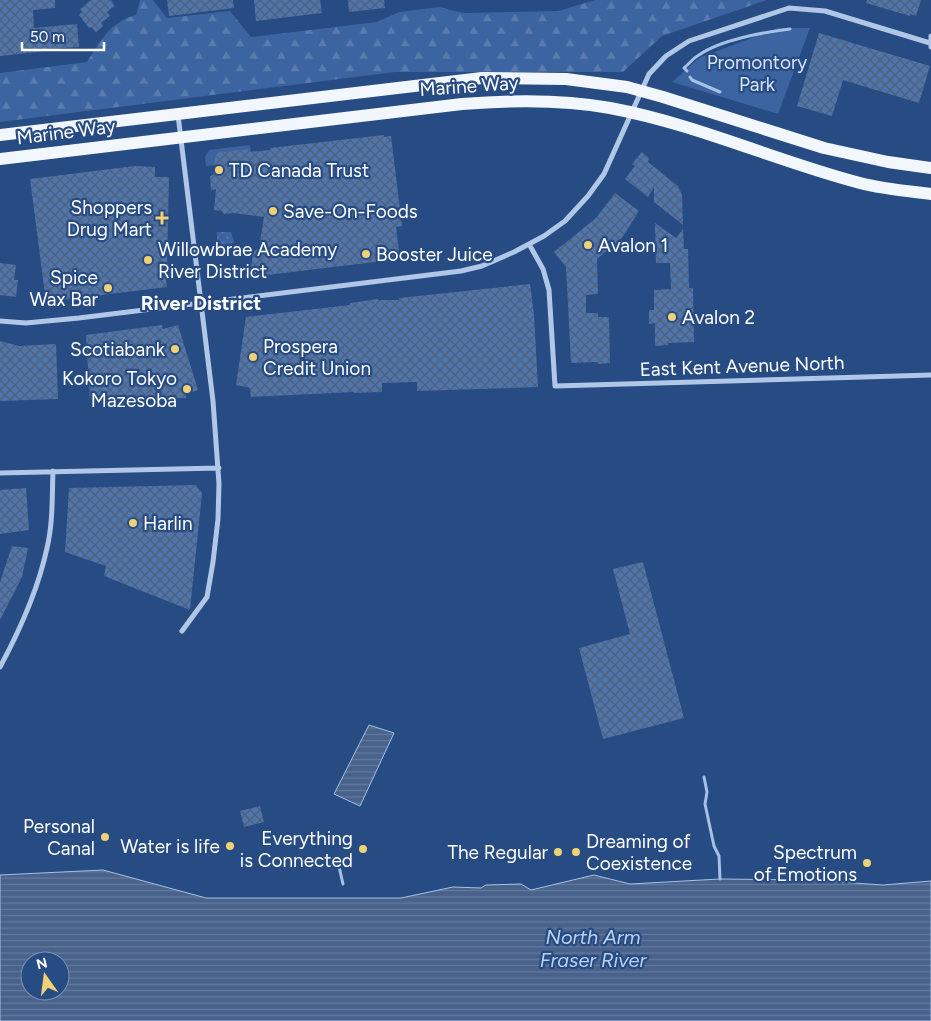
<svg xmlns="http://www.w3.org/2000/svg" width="931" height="1021" viewBox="0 0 931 1021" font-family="Figtree,sans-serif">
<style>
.green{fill:#3c64a0}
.forest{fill:url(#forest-firs)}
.garden{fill:url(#garden-dots)}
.water{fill:url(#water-rules);stroke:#a5c1e7;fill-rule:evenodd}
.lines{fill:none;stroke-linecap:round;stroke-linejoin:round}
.stream{stroke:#a5c1e7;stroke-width:3}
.building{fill:url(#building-cross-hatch)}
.minor{stroke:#b0c7e7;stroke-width:5}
.primary{stroke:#f2f6fd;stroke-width:12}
.poi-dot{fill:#efd176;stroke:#274b83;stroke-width:2}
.labels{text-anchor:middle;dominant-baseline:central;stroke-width:4.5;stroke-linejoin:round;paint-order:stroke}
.park-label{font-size:19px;fill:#d4e2f6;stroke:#274b83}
.street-label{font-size:19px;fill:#fff;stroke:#274b83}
.poi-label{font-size:19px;fill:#fff;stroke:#274b83;text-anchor:start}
.neighbourhood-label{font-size:20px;font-weight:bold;fill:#fff;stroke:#274b83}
.water-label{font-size:20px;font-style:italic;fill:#bcd1ee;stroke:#274b83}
</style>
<defs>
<pattern id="forest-firs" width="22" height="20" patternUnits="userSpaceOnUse" patternTransform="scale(1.25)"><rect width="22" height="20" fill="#3c64a0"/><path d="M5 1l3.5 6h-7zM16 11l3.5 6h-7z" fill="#597bae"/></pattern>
<pattern id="garden-dots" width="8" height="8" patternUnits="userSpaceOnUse" patternTransform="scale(1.25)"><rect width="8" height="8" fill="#3c64a0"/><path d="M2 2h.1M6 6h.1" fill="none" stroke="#597bae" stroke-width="1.8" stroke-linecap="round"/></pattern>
<pattern id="water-rules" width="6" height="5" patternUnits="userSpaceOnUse" patternTransform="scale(1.25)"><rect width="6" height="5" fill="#49628b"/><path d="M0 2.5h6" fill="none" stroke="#647a9c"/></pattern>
<pattern id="building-cross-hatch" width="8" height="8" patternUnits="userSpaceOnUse" patternTransform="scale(1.25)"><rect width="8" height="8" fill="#5075ab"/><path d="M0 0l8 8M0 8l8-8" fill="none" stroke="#4e607c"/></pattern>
</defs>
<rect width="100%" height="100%" fill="#274b83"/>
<!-- green -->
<path class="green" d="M778 28H810L778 114 672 82 699 58Z
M250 145 251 152H249V150L215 165 206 166 205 157 209 150Z"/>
<!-- forest -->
<path class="forest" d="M140 0H153L167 18 230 11 251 37 377 22 399 12 439 7 463 13 558 11 595 0H767L662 36 623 72H395L0 122V73L87 62C102 39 109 23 136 15Z"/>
<!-- garden -->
<path class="garden" d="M217 232H231L234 241 223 252 217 251Z"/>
<!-- water -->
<path class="water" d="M369 725 394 733 360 806 334 794Z
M103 870 206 898H401L453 887 481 888 486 885 521 884 531 890 594 875 630 884 720 879 810 880 883 885 931 881V1021H0V875ZM30 961H60V991H30Z"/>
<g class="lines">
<!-- stream -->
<path class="stream" d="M687 71 684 68C689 64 693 58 699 55 720 40 764 32 790 29
M690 77 692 80 720 92
M704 777 707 792 705 804 714 846 719 856 720 879
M338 862 343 884"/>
</g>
<!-- building -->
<path class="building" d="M0 0H55V8L33 10 34 28 77 24 79 47 46 49V51L0 56Z
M91 0H111L115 6 107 12 110 16 101 23 103 26 96 32 91 27 89 28 79 15 82 12 80 9Z
M167 0H233L234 8 169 16Z
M254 0H320L322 13 256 21Z
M348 0H384L385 8 349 12Z
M867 0H921L916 16 910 14V16L866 3Z
M819 33 930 66 919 103 843 80 832 116 797 106Z
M384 135V137L391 136 402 226 396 227 400 259 250 277 253 252 259 248 264 217 234 213 223 214 222 211 214 210 216 189 211 190 210 176 213 175 216 153 249 149V152L270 150V148Z
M642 152 649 158 648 162 678 186 682 195 683 225 654 202V187L648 197 625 179 635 166 632 164Z
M135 166 155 167V177H169L167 267H164L167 287 46 302 30 179Z
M615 193 639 211 622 238 597 259 598 294 586 295V313H598V317H609L610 363 598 364 597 362 571 363 566 267 554 252 596 218Z
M655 223 676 238 683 229 684 249H688L689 288H693L694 342 668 343V345L655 346V323L649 324V310H654V290L671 289 670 263H656Z
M0 263 16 265 14 280H18L16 297 0 295Z
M530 284 534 315 538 387 417 391V382L382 383V392L354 393V392L251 397 250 388 236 385 246 317 350 305V303L378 299V300H399V298Z
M162 325 163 329 178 325 198 390 186 394V398L90 401 86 335Z
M0 341 19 346 56 344 58 399 0 401Z
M196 485 202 493 190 610 104 576 106 566 65 552 69 488Z
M26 488 29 530 0 534V490Z
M12 546 28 548 22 577 0 620V582Z
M643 562 684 718 603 739 579 648 630 634 613 569Z
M260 806 264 822 244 827 240 811Z"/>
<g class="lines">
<!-- minor -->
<path class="minor" d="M931 36V47
M178 115 213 401 219 484 218 519 213 562 207 597 182 631
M529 244 543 269 549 290 555 386 931 375
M0 321 26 323 79 318 461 271 482 266 514 252 544 236 565 221 588 196 604 174 649 74 666 56 689 41 789 8 825 11 930 43
M0 473 219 468
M0 667C20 630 38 590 47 548 53 523 52 497 53 471"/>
<!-- primary -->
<path class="primary" d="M0 135 482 78 566 79 627 87 663 97 824 148 888 162 931 168
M0 159 462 104C511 100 561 99 610 108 696 124 776 161 860 183 883 189 907 191 931 194"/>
</g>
<!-- markers -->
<g class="poi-dot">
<circle cx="219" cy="170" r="5"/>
<circle cx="273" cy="211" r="5"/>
<path d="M159.5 210.5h5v5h5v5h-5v5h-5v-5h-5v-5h5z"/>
<circle cx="588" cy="245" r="5"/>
<circle cx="366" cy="254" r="5"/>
<circle cx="148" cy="260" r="5"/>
<circle cx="108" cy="288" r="5"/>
<circle cx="672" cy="317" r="5"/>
<circle cx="175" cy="349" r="5"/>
<circle cx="253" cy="357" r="5"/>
<circle cx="187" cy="389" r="5"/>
<circle cx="133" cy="523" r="5"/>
<circle cx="105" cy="837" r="5"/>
<circle cx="230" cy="846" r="5"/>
<circle cx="363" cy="849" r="5"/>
<circle cx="558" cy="852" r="5"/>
<circle cx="576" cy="852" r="5"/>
<circle cx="867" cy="863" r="5"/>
</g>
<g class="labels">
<!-- park labels -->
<g class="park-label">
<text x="757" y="62">Promontory<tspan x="757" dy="22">Park</tspan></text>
</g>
<!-- street labels -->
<g class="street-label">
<text transform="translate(469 86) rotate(-4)">Marine Way</text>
<text transform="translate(66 132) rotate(-7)">Marine Way</text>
<text transform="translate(742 366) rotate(-2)">East Kent Avenue North</text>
</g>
<!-- poi labels -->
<g class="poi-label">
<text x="229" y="170">TD Canada Trust</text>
<text x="152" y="207" text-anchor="end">Shoppers<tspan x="152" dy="22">Drug Mart</tspan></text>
<text x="283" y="211">Save-On-Foods</text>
<text x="598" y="245">Avalon 1</text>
<text x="158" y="249">Willowbrae Academy<tspan x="158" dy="22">River District</tspan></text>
<text x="376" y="254">Booster Juice</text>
<text x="98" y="277" text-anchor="end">Spice<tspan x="98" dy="22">Wax Bar</tspan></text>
<text x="682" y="317">Avalon 2</text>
<text x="263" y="346">Prospera<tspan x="263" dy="22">Credit Union</tspan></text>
<text x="165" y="349" text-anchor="end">Scotiabank</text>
<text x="177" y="378" text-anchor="end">Kokoro Tokyo<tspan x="177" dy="22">Mazesoba</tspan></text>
<text x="143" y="523">Harlin</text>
<text x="95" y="826" text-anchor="end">Personal<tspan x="95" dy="22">Canal</tspan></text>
<text x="353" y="838" text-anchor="end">Everything<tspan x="353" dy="22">is Connected</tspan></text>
<text x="586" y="841">Dreaming of<tspan x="586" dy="22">Coexistence</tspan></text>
<text x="220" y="846" text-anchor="end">Water is life</text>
<text x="548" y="852" text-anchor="end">The Regular</text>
<text x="857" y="852" text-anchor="end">Spectrum<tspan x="857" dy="22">of Emotions</tspan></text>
</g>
<!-- neighbourhood labels -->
<g class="neighbourhood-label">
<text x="201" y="303">River District</text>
</g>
<!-- water labels -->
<g class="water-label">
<text x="593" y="937">North Arm<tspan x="593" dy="23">Fraser River</tspan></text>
</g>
</g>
<!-- north arrow -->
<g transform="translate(45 976) rotate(346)"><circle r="24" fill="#274b83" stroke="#7d93b5"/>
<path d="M0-4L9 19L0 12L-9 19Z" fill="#efd176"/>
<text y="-8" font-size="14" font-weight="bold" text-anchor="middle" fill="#ffffff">N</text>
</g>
<!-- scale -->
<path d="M22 42v8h82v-8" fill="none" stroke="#ffffff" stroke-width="2.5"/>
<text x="30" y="42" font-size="15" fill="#ffffff" stroke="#274b83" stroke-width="4" paint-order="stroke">50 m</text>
</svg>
